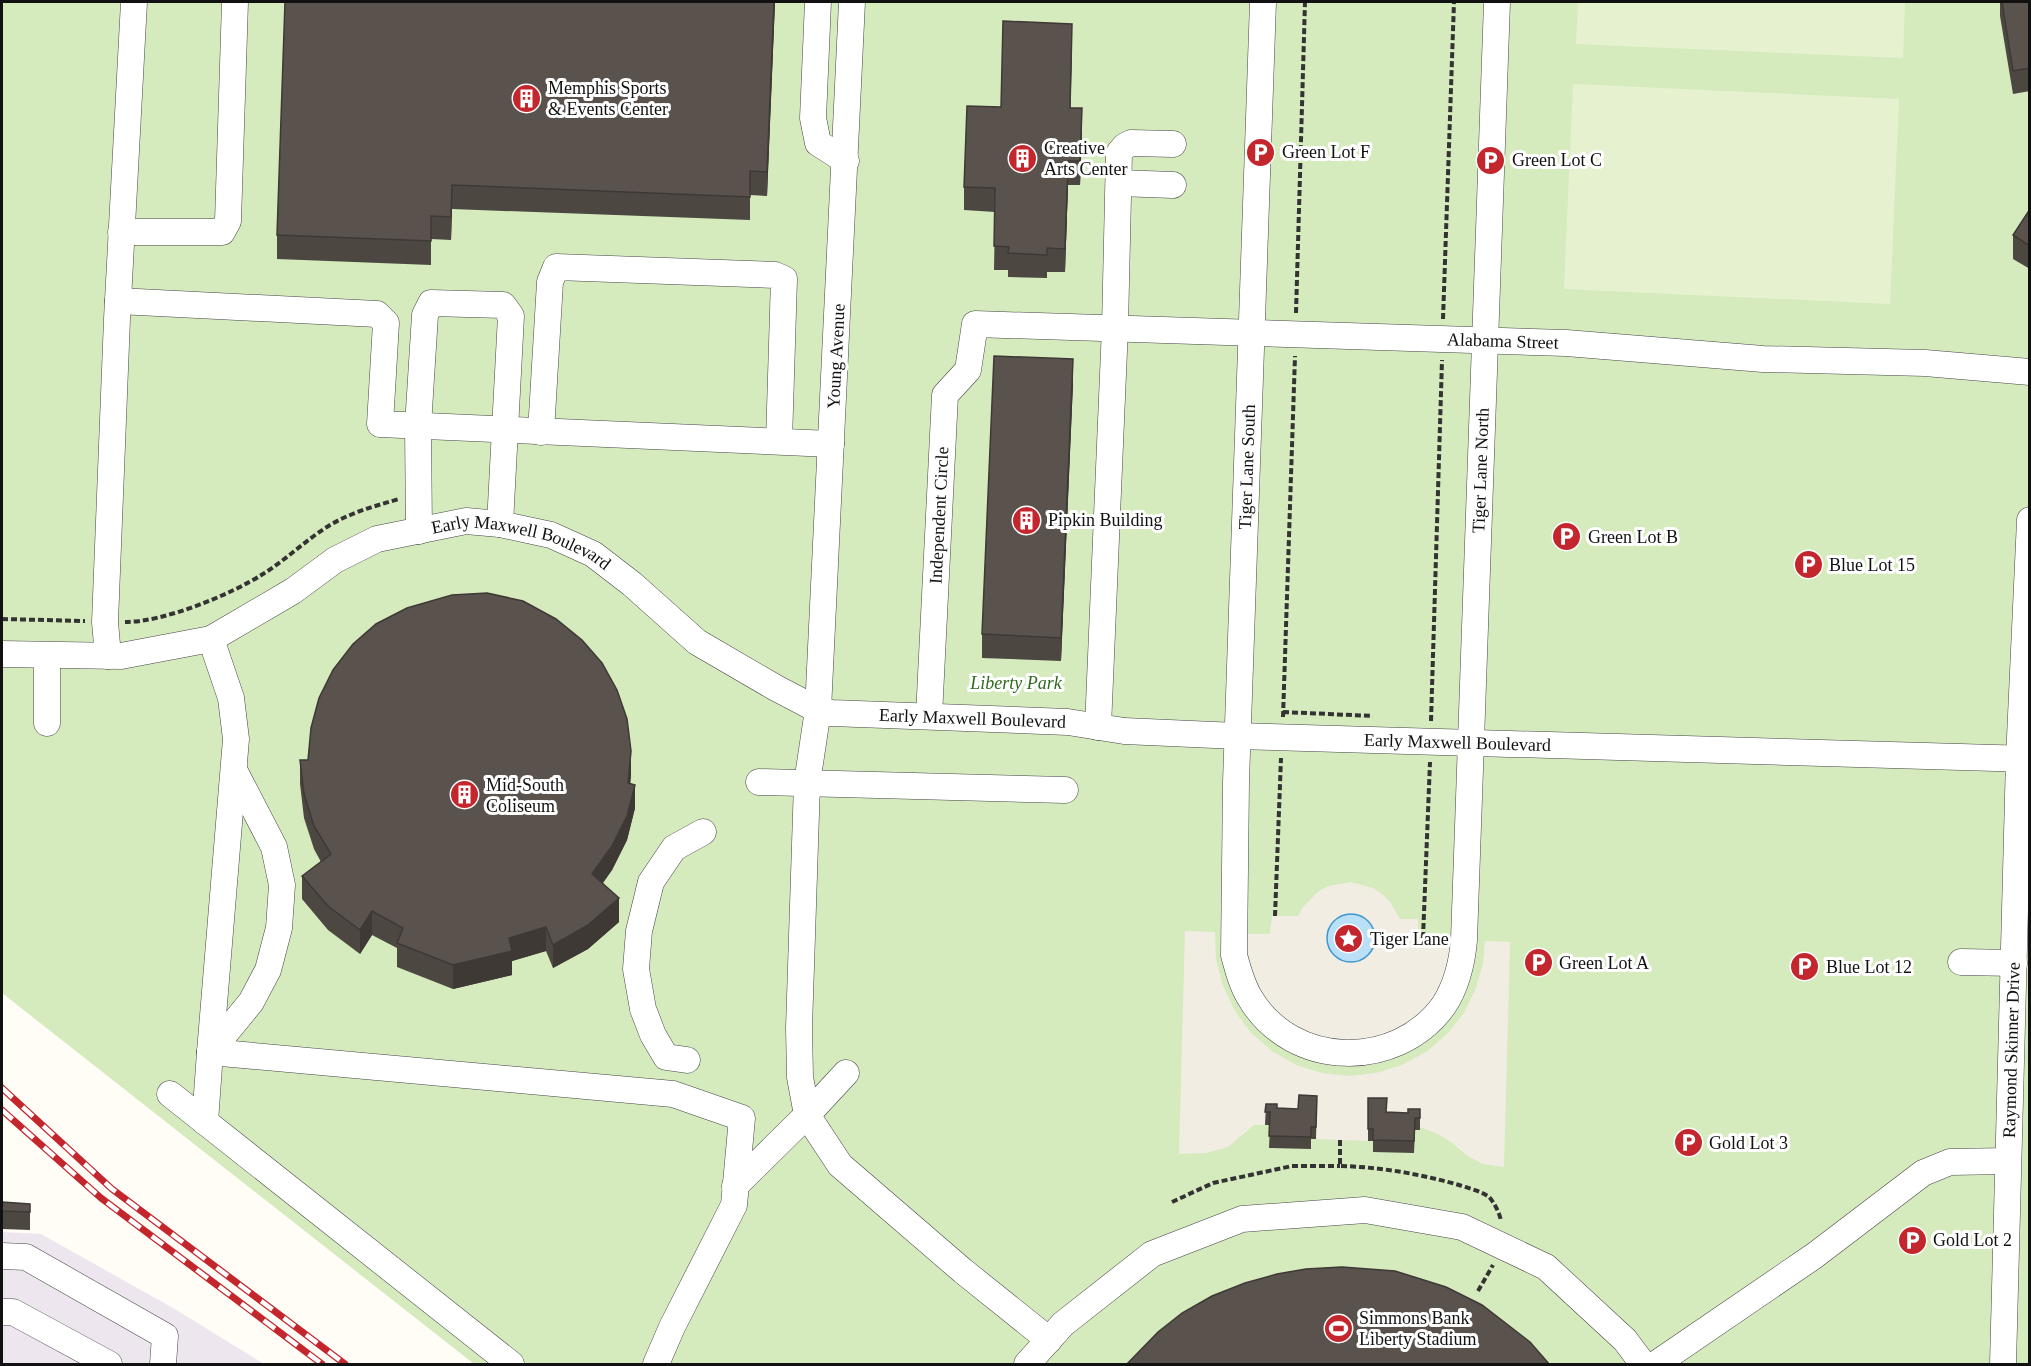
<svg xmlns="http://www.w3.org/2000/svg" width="2031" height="1366" viewBox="0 0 2031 1366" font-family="Georgia,serif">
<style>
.industrial{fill:#eee6ef}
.green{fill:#d5ebbd}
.pitch{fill:#e6f2cf}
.plaza{fill:#f1ede2;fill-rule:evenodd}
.water{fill:#b9e0f7;stroke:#3f96cf;stroke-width:1.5}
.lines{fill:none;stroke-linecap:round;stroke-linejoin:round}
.minor-casing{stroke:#444;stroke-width:27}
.path{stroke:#333;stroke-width:4;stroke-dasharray:6 3;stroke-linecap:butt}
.minor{stroke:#fff;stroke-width:26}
.rail-casing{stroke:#c4262e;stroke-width:7}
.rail{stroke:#fff;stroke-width:4.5;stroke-dasharray:14;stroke-linecap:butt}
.wall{fill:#4d4742}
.shaded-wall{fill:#3f3936}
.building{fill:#5a524d;stroke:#3f3936;stroke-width:1.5}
.labels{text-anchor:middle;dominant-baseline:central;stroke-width:6;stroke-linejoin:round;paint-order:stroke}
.poi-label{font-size:18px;fill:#111;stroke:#fff;text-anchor:start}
.street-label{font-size:18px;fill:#111;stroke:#fff}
.park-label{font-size:18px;font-style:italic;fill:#2f6b1f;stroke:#fff}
</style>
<rect width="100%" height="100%" fill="#fffdf5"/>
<!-- industrial -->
<path class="industrial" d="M2 1232 41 1234 173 1308 264 1364H2Z"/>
<!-- green -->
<path class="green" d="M2 2H2029V1364H474L2 993Z"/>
<!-- pitch -->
<path class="pitch" d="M1578 2H1905L1903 58 1576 44Z
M1573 84 1899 99 1890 304 1564 289Z"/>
<!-- plaza -->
<path class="plaza" d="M1351 882 1373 888 1382 894 1390 902 1400 919H1418V938L1452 939 1449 965 1442 983 1433 999 1420 1014 1406 1025 1371 1040 1334 1041 1299 1029 1283 1018 1270 1004 1260 989 1252 971 1248 953 1247 934H1270L1272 916H1298L1303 907 1319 891 1329 886ZM1351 914 1359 915 1369 954 1355 961 1343 915Z
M1185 931 1215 932 1216 960 1223 986 1235 1011 1251 1033 1272 1051 1296 1065 1322 1073 1349 1076 1376 1073 1402 1065 1426 1052 1447 1034 1464 1013 1476 988 1483 963 1485 941 1510 942 1504 1167 1483 1164 1469 1157 1451 1142 1438 1134 1420 1127 1419 1122 1368 1141 1316 1139 1317 1108 1298 1121 1266 1116 1265 1125H1254L1228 1147 1206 1153 1179 1154Z"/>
<!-- water -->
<path class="water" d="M1327 938a24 24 0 1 1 48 0a24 24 0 1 1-48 0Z"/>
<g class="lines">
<defs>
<g id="minor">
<path d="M818 2 813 118 818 143 846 161"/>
<path d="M852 2 818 710 807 783 799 1028 800 1077 807 1115 840 1165 963 1271 1049 1340"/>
<path id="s1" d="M1263 2 1236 782 1234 955C1238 970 1242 985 1250 998 1292 1069 1397 1071 1444 1005 1457 985 1462 963 1464 940L1497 2"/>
<path d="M1119 183 1173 185"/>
<path d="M121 232H222L228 221 235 2"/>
<path d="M118 301 377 314 386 323 380 424 831 444"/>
<path d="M541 432 550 282 556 267 775 275 784 279 779 441"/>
<path d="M419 531 418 426 425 315 431 303 503 305 511 316 500 524"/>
<path id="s2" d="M2 654 121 656 211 639 293 591 335 560 377 539 466 521 500 524 551 535 593 554 632 584 697 642 776 688 818 710 831 713 1068 722 1124 731 1237 736 2030 759"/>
<path d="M47 656V723"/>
<path d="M108 656 105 622 117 319 134 2"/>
<path id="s3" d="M929 716 945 395 968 370 975 324 1566 343 1763 359 1925 363 2030 372"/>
<path d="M1098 727 1115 327 1119 153 1125 146 1131 143 1173 144"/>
<path d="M759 782 1065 790"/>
<path d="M1961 962 2014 963"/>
<path d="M210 1052 236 739 231 698 211 639"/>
<path d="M210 1052 251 1002 268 970 279 928 282 885 274 847 234 770"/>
<path d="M687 1060 666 1057 653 1035 643 1009 636 969 639 931 651 882 674 848 703 832"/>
<path d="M170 1094 511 1364"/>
<path d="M205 1122 210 1052 673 1094 742 1118 734 1205 672 1327 656 1364"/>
<path d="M735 1186 807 1115 846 1073"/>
<path d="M2 1256 26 1257 165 1336 163 1364"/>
<path d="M2 1312H13L109 1364"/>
<path d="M1027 1364 1063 1324 1152 1254 1242 1219 1365 1210 1462 1227 1546 1267 1625 1340 1643 1364"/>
<path d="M1656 1364 1814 1256 1923 1173 1950 1162 2008 1161"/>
<path id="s4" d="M2003 1364 2019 759 2030 520"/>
</g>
</defs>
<!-- minor casing -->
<use href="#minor" class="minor-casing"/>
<!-- path -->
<path class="path" d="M1296 313 1305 2
M1443 319 1454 2
M2 619 85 621
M125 622C164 622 230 595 263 574 287 559 307 539 330 525 352 512 375 506 399 499
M1283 712 1373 716
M1283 717 1295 356
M1431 721 1442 360
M1275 916 1281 758
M1423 938 1430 762
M1340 1140V1166C1381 1167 1420 1174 1459 1185 1468 1188 1481 1191 1489 1197 1494 1202 1500 1214 1501 1221
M1172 1202 1213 1183 1292 1166H1340
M1478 1291 1493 1265"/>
<!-- minor -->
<use href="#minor" class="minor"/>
<defs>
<path id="rail" d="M2 1088 112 1189 345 1364
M2 1110 101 1198 322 1364"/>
</defs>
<!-- rail casing -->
<use href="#rail" class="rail-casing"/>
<!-- rail -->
<use href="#rail" class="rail"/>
</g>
<!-- wall -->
<path class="wall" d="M775 2 767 196 750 195V220L452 209 451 240 431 239V265L277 259V235Z
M2000 2H2030V91L2013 94 2000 16Z
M1072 47 1070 108 1082 132 1080 185H1068L1065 272H1047V278L1008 277V270H994L995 212 964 210V187L1001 107Z
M2030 209V269L2013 259V235Z
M1073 383 1061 661 982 658V634Z
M300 760 631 775 630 784 635 808 627 840 612 870 603 883 619 922 588 949 553 968 546 951 512 961V975L453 989 397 967V948L372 935 360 954 328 930 302 899V876L321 862 314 849 304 818 300 784Z
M1317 1096 1316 1139H1311V1149L1269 1148 1270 1125H1265L1266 1104 1277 1108 1298 1109Z
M1368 1098 1387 1112 1408 1113 1420 1109V1130H1415L1414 1153 1373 1152V1141H1368Z
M2 1202 30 1204V1230L2 1229Z"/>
<!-- shaded-wall -->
<path class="shaded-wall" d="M774 2H775L767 196V172Z
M1072 24V47L1070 131V108Z
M1082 108V132L1080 185V161Z
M1068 161V185L1065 272V249Z
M452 185V209L451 240V217Z
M1073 359V383L1061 661V638Z
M631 751V775L628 807V783Z
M635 785V808L627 840 612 870 592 898V874Z
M619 898V922L588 949 553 968V945Z
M372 911V935L360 954V930Z
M546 927V951L512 961V975L453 989V965L509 938Z"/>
<!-- building -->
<path class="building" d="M285 2H774L767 172 750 171V197L452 185 451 217 431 216V241L277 235Z
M2002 2H2030V68L2013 71Z
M1003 21 1072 24 1070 108H1082L1080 161H1068L1065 249 1047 248V255L1008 253 1009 247 994 246 995 188 964 187 967 106 1001 107Z
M2030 209V246L2013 235Z
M994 356 1073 359 1061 638 982 634Z
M487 593 523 601 556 619 582 640 602 663 617 690 627 719 631 751 628 783 635 785 627 816 612 846 592 874 619 898 588 925 553 945 546 927 509 938 512 951 453 965 397 943 403 928 372 911 360 930 328 906 302 876 331 854 314 826 304 794 300 760H308L311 728 319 698 333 670 353 644 376 624 407 608 452 595Z
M1299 1095 1317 1096 1316 1127H1311V1137L1269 1136 1270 1112H1265L1266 1104H1277V1108L1298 1109Z
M1368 1098H1387L1386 1112 1408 1113V1109H1420V1118H1415L1414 1141 1373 1140V1129H1368Z
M2 1202 30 1204V1212L2 1211Z
M1342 1267 1395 1271 1446 1287 1482 1305 1530 1342 1550 1365H1126L1158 1332 1182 1313 1212 1296 1245 1283 1277 1274 1306 1269Z"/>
<!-- icons -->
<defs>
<symbol id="building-disc" viewBox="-11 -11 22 22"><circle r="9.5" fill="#c4262e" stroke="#fff"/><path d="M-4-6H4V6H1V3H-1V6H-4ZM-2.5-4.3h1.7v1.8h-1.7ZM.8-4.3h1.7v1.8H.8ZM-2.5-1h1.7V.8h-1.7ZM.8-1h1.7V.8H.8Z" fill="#fff"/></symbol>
<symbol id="parking-disc" viewBox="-11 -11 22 22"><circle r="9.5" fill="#c4262e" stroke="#fff"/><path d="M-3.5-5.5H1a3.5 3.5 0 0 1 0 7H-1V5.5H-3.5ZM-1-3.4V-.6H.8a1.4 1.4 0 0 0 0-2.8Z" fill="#fff"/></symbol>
<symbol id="sight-disc" viewBox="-11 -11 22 22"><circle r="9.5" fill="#c4262e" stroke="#fff"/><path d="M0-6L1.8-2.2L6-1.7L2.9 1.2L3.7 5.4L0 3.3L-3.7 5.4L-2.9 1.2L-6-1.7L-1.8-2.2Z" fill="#fff"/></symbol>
<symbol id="stadium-disc" viewBox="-11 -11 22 22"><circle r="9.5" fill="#c4262e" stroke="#fff"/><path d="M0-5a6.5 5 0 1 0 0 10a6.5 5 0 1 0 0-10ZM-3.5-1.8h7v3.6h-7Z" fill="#fff"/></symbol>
</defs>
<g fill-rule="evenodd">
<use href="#building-disc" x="510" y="82" width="33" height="33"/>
<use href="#parking-disc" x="1244" y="136" width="33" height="33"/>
<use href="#building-disc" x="1006" y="142" width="33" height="33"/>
<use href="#parking-disc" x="1474" y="144" width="33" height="33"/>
<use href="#building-disc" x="1010" y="504" width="33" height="33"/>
<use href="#parking-disc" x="1550" y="520" width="33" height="33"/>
<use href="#parking-disc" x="1792" y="548" width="33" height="33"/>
<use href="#building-disc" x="448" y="778" width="33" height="33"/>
<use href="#sight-disc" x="1332" y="922" width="33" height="33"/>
<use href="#parking-disc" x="1522" y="946" width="33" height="33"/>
<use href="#parking-disc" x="1788" y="950" width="33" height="33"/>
<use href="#parking-disc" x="1672" y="1126" width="33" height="33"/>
<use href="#parking-disc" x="1896" y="1224" width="33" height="33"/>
<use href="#stadium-disc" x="1322" y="1312" width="33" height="33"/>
</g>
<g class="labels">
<!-- poi labels -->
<g class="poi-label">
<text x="548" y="88">Memphis Sports<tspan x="548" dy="21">&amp; Events Center</tspan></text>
<text x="1044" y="148">Creative<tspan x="1044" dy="21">Arts Center</tspan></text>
<text x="1282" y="152">Green Lot F</text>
<text x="1512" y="160">Green Lot C</text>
<text x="1048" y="520">Pipkin Building</text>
<text x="1588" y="537">Green Lot B</text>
<text x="1829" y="565">Blue Lot 15</text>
<text x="486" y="785">Mid-South<tspan x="486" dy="21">Coliseum</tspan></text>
<text x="1370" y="939">Tiger Lane</text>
<text x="1559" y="963">Green Lot A</text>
<text x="1826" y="967">Blue Lot 12</text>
<text x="1709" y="1143">Gold Lot 3</text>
<text x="1933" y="1240">Gold Lot 2</text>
<text x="1359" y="1318">Simmons Bank<tspan x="1359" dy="21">Liberty Stadium</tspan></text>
</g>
<!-- street labels -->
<g class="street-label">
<text stroke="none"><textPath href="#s3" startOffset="930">Alabama Street</textPath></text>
<text transform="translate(836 356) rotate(-87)">Young Avenue</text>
<text transform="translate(1247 467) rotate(-88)">Tiger Lane South</text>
<text stroke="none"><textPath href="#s1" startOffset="1767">Tiger Lane North</textPath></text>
<text stroke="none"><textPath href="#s3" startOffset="201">Independent Circle</textPath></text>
<text stroke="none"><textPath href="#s2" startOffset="554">Early Maxwell Boulevard</textPath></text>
<text stroke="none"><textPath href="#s2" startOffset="1058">Early Maxwell Boulevard</textPath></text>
<text stroke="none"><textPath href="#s2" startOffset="1544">Early Maxwell Boulevard</textPath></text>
<text stroke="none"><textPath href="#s4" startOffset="314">Raymond Skinner Drive</textPath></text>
</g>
<!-- park labels -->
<g class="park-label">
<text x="1016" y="683">Liberty Park</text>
</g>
</g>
<!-- border -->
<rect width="2031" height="1366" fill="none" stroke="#111111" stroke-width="6"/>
</svg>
